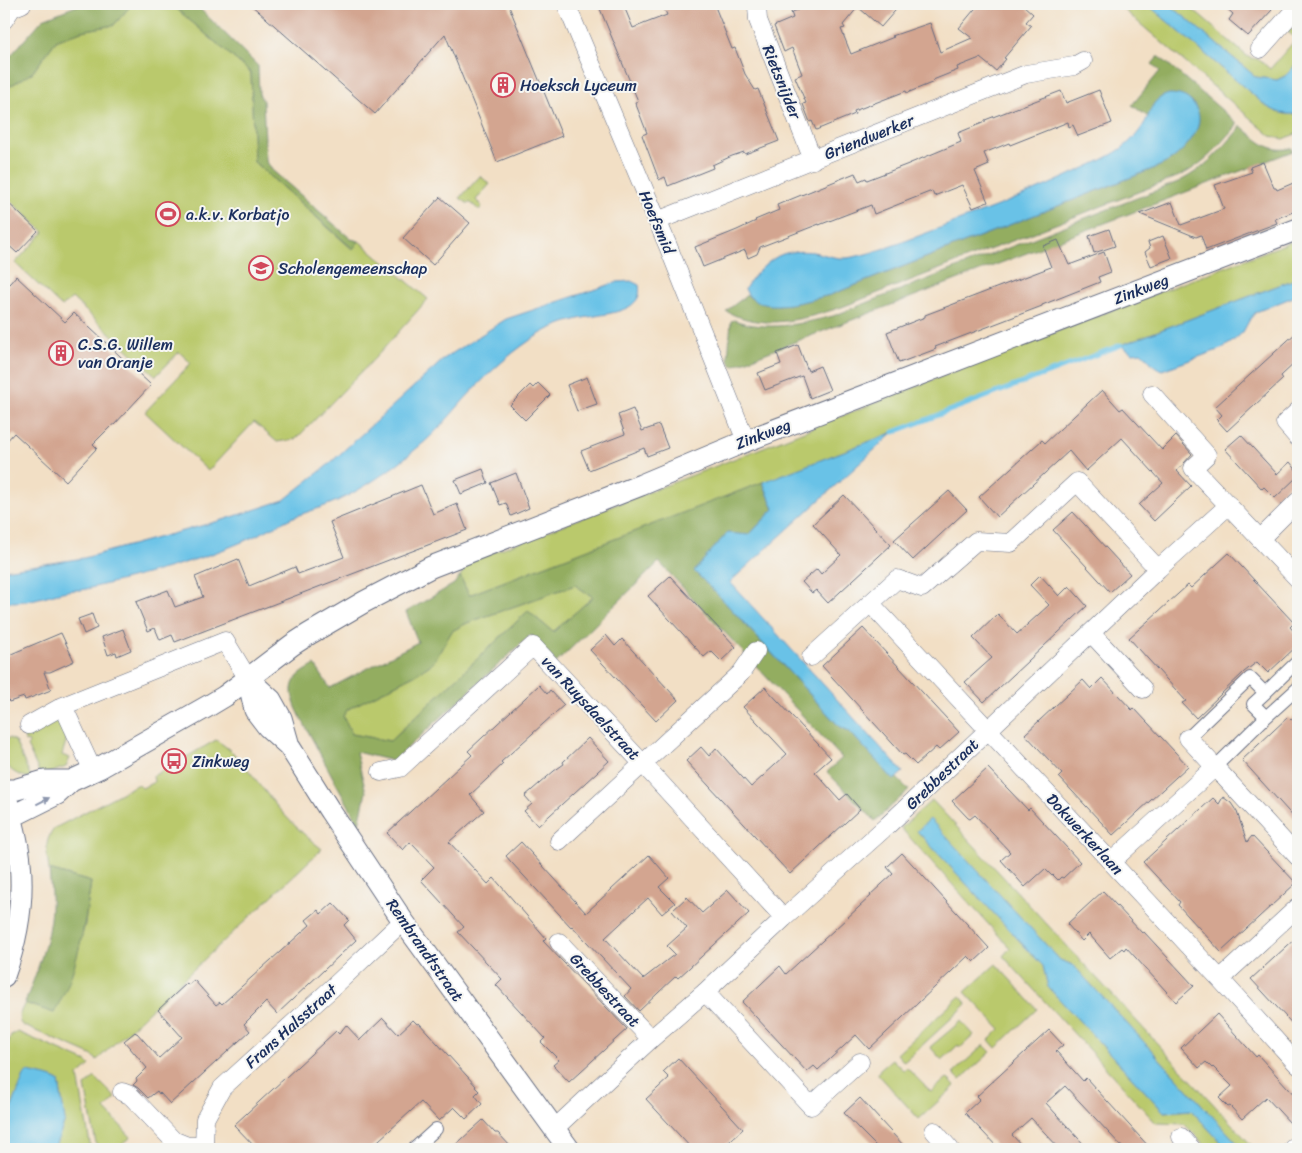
<svg xmlns="http://www.w3.org/2000/svg" width="1302" height="1153" viewBox="0 0 1302 1153" font-family="Sriracha,sans-serif">
<style>
.green{fill:#bac96c;stroke:#6a7c65}
.forest{fill:#93ad60;stroke:#576e5f;fill-rule:evenodd}
.water{fill:#69c2e7;stroke:#4278a2}
.lines{fill:none;stroke-linecap:round;stroke-linejoin:round}
.stream{stroke:#69c2e7;stroke-width:5}
.building{fill:#d3a590}
.pedestrian-casing{stroke:#666d82;stroke-width:14}
.minor-casing{stroke:#666d82;stroke-width:19}
.tertiary-casing{stroke:#666d82;stroke-width:23}
.pedestrian{stroke:#fff;stroke-width:12}
.minor{stroke:#fff;stroke-width:18}
.tertiary{stroke:#fff;stroke-width:21}
.oneway{fill:#8d97ae}
.labels{text-anchor:middle;dominant-baseline:central;stroke-width:4;stroke-linejoin:round;paint-order:stroke}
.street-label{font-size:16px;fill:#1b2f5e;stroke:#f6f6f2}
.poi-label{font-size:16px;fill:#1b2f5e;stroke:#f6f6f2;text-anchor:start}
</style>
<rect width="100%" height="100%" fill="#f6f6f2"/>
<filter id="ink" filterUnits="userSpaceOnUse"><feTurbulence type="fractalNoise" baseFrequency=".02" numOctaves="2"/><feDisplacementMap in="SourceGraphic" scale="10" xChannelSelector="R" yChannelSelector="G"/><feConvolveMatrix kernelMatrix="1 2 1 2 8 2 1 2 1" color-interpolation-filters="sRGB"/></filter>
<filter id="wash" filterUnits="userSpaceOnUse"><feTurbulence type="fractalNoise" baseFrequency=".0096" numOctaves="4" result="noise"/><feDisplacementMap in="SourceGraphic" scale="20" xChannelSelector="R" yChannelSelector="G"/><feGaussianBlur stdDeviation="1.12" result="paint"/><feColorMatrix in="noise" values="0 0 0 0 0 0 0 0 0 0 0 0 0 0 0 0 0 1.4 0 .05"/><feComposite in="paint" operator="in"/></filter>
<g filter="url(#wash)">
<rect width="100%" height="100%" fill="#f2dfc5"/>
<!-- green -->
<path class="green" d="M132 4H171L251 73 254 162 352 249 359 241 428 299 376 357 296 439 277 442 254 422 208 471 145 412 191 363 179 352 156 376 72 298 62 307 15 263 44 232 4 195V95L10 86 32 73 56 41 81 31 114 25Z
M1117 4H1147L1266 106C1278 113 1284 115 1298 114V133L1284 139 1271 136Z
M1169 4H1186L1247 56C1251 59 1253 58 1257 59 1262 61 1266 66 1270 69L1296 39 1286 30 1289 27 1298 35V60L1293 68 1285 76 1277 80 1256 77Z
M480 176 490 184 476 200 482 206 479 210 471 203H467L460 198Z
M1298 239V278L1121 345 469 595 460 576 471 562 480 557 716 466 1008 350Z
M575 585 593 597 553 632 528 611 390 741 352 734 343 716 348 709 418 673 433 663 452 631 467 623Z
M57 715 72 737 67 738 62 755 70 758 66 767 41 776 27 746 29 744 28 741 25 742C24 738 24 736 25 732Z
M9 738 15 741 31 778C18 776 11 772 4 761V740Z
M216 740C238 753 251 774 267 794 283 815 301 833 322 849L97 1060 91 1055 22 1025C16 1018 21 1011 25 1003L54 1013 77 954 85 924 91 882 49 870C47 854 43 841 55 828L138 784 142 788 154 782 153 776Z
M932 800 1255 1149H1233L1238 1144 1073 965 1060 960 930 820 917 831 1043 966 1048 987 1164 1112 1191 1110 1227 1149H1209L1184 1124 1156 1123 1003 956 1010 948 901 828Z
M996 964 1037 1009 996 1048 989 1040 1000 1029 965 992Z
M960 996 967 1004 904 1062 897 1054Z
M961 1021 974 1035 960 1048 958 1045 942 1060 930 1047Z
M18 1032 87 1062 90 1065 78 1076 91 1149H54L65 1121 59 1081C50 1076 37 1075 26 1072L24 1076 4 1127V1055L11 1035Z
M984 1045 991 1052 960 1080 953 1073Z
M892 1059 903 1070 907 1068 931 1092 947 1078 955 1086 919 1119 878 1074 880 1069Z
M95 1077 116 1098 105 1109 131 1137 117 1149H101L96 1144 85 1086Z"/>
<!-- forest -->
<path class="forest" d="M81 4H132L114 25 81 31 56 41 32 73 10 86 4 95V63L43 19Z
M171 4H195L258 66 259 94 263 101 266 160 272 170 351 239 359 241 353 249 254 162 251 73Z
M1158 57H1160L1237 123 1236 127C1218 147 1206 162 1182 175L842 307C811 317 772 329 740 317 735 316 730 313 726 311L747 295 752 299 778 305 800 302 830 295 1155 168 1171 160 1187 145 1196 108 1192 102 1184 97 1153 105 1148 117 1132 105 1160 71 1152 64Z
M1240 125C1257 139 1269 154 1292 148L1293 151 732 366 728 359 731 321 734 320C767 332 800 324 833 316L1178 182C1206 168 1220 151 1240 128Z
M763 482 774 509 749 535 694 571 720 597 839 726 849 731 894 779 897 778 909 790 875 821 827 772 842 758 659 562 556 663 531 635 393 761 356 752 366 792 359 824C342 794 325 764 309 733 303 721 291 702 292 689 293 676 305 671 315 665L330 688 418 642 406 612 454 584 460 576 469 595ZM575 585 593 597 553 632 528 611 390 741 352 734 343 716 348 709 418 673 433 663 452 631 467 623Z
M49 870 91 882C86 916 81 949 69 982 65 992 59 1003 54 1013L25 1003C36 973 49 942 51 909 52 897 50 883 49 870Z"/>
<!-- water -->
<path class="water" d="M1147 4H1169L1256 77 1277 80 1285 76 1293 68 1298 60V114C1284 115 1278 113 1266 106Z
M1169 94C1179 94 1187 96 1193 104 1210 122 1187 148 1172 159 1167 163 1161 165 1155 168L830 295C808 300 756 318 745 289 751 277 770 258 783 254 791 251 804 251 813 252 824 254 835 259 847 258 868 255 895 245 916 237 968 217 1022 198 1074 173 1089 166 1106 159 1121 149 1129 143 1139 133 1144 124 1153 109 1150 100 1169 94Z
M1298 278V295L1256 312 1250 319 1243 332 1232 342 1221 349 1162 370C1152 367 1149 358 1141 352L1133 353 1121 345Z
M631 281 639 285C640 291 640 297 635 302 624 315 591 315 575 320 563 323 550 328 540 334 515 349 493 369 473 390 454 410 438 432 416 449 392 469 365 488 337 501 322 508 306 512 291 518 271 528 251 539 230 547 182 566 132 578 82 590 55 589 31 606 4 601V570L84 558 226 519 284 500 328 465 445 358 506 319 617 282Z
M894 432 730 582 903 772 894 780 849 731 839 726 720 597 694 571 727 533 749 535 774 509 763 482Z
M930 819 1060 960 1073 965 1238 1144 1233 1149H1227L1191 1110 1164 1112 1048 987 1043 966 917 831Z
M27 1072C37 1074 50 1076 59 1081L65 1121 54 1149H4V1127L24 1076Z"/>
<g class="lines">
<!-- stream -->
<path class="stream" d="M894 432 1121 345"/>
</g>
<g id="blocks">
<!-- building -->
<path class="building" d="M250 4H508L562 136 497 162 445 34 375 114Z
M598 4H623L633 28 667 15 662 4H714L732 49 735 48 745 74 755 90 758 89 779 141 745 154 744 152 732 156 712 165 713 168 668 186 665 177 659 180 642 135 647 133 635 102 638 101Z
M802 4H901L881 27 858 7 843 25 845 28 841 29 851 54 894 37 892 36 930 23 940 52 972 38 959 28 979 4H1022L1033 14 1026 22 1031 26 1004 58 1006 59 996 71 980 58 957 67 958 70 933 80 934 82 907 93 906 91 854 111 855 114 816 130 812 121 810 122 803 104 806 103 795 77 802 74 792 48 784 52 774 26 793 18 791 12 798 10Z
M1222 4H1264L1272 10 1248 36 1229 20 1233 14Z
M1099 90 1112 123 1078 136 1073 125 1069 127 1068 122 1010 145 1009 143 984 153 989 165 975 171 988 202 973 208 962 185 934 196 932 191 874 214 871 205 863 208 819 225V224L760 247 757 254 748 258 745 250 703 267 695 247 737 230 756 221 755 220 779 210 777 205 855 173 859 181 866 178 867 180 906 165 961 142 958 133 985 122V120L1061 91 1066 103Z
M1263 162 1274 188H1276L1277 190 1298 181V210L1275 219 1277 223 1206 250 1201 235 1196 237 1140 214 1172 202 1181 225 1224 209 1215 185 1252 172 1250 167Z
M440 197 470 223 433 265 403 238Z
M4 199 38 231 17 253 4 241Z
M1109 229 1115 246 1094 253 1089 236Z
M1163 236 1172 258 1151 266 1145 252 1150 248 1148 242Z
M1058 240 1069 265 1104 252 1111 272 1098 277 1100 282 1042 305V306L935 347 936 349 899 363 887 332 925 317V315L1051 267 1043 246Z
M16 276 65 322 74 313 151 385 114 425H112L93 444 97 448 66 481 14 433 4 444V290Z
M1298 331V360L1281 376 1283 379 1227 431 1217 420 1222 415 1215 407Z
M798 345 808 371 820 366 830 390 810 398 802 376 765 390 758 373 781 364 777 353Z
M587 377 597 404 577 411 567 385Z
M538 383 550 395 525 420 510 405 530 385 533 388Z
M1102 390 1120 410 1123 408 1162 450 1176 436 1192 454 1177 471 1191 486 1154 521 1139 505 1163 483 1122 438 1086 471 1069 451 997 517 979 497 1042 440 1045 443Z
M633 409 642 431 659 425 668 448 647 456 644 448 589 470 581 451 625 434 618 415Z
M1241 435 1277 474 1290 462 1298 472V476L1275 498 1264 487 1262 489 1225 449Z
M483 469 488 483 461 494 455 480Z
M516 473 529 508 511 516 506 503 500 505 491 483Z
M421 485 433 514 457 504 467 530 175 642 172 635 160 640 155 628 148 631 136 602 168 590 175 607 203 597 195 577 238 559 249 586 295 567 298 574 344 557 330 522Z
M949 491 967 510 913 560 894 540Z
M844 495 891 545 828 603 816 590 812 593 802 582 817 569 821 574 841 555 813 524Z
M1073 512 1130 574 1110 592 1053 530Z
M1229 553 1294 623 1290 627 1298 636V645L1268 673 1257 662 1244 672 1196 718 1182 703 1186 701 1129 638 1188 585 1191 588Z
M1040 575 1059 596 1069 586 1087 606 984 702 965 682 992 658 973 638 998 614 1017 634 1049 605 1030 585Z
M670 576 736 647 721 661 711 651 704 657 648 596Z
M92 614 97 628 84 634 78 619Z
M863 628 959 732 939 750 936 747 916 765 905 754 903 755 822 666Z
M123 629 131 650 117 656 116 652 108 655 102 637Z
M61 633 74 661 50 672H44L51 690 25 700 24 697 9 702 4 688V657Z
M606 635 615 646 622 639 678 700 656 721 590 650Z
M1102 678 1132 710 1134 708 1188 766 1113 835 1059 777 1062 774 1025 734 1083 680 1091 689Z
M539 685 547 694 550 690 564 705 501 762 503 764 470 795 484 811 449 842 488 884 494 878 546 938 543 941 627 1029 569 1082 553 1065 559 1060 541 1042 545 1038 496 985 502 979 458 932 464 927 421 880 434 867 410 842 403 850 387 833 472 755 468 751Z
M765 687 831 758 815 772 840 800 847 794 860 809 790 874 686 761 701 747 709 756 716 748 751 787 787 754 743 707Z
M1298 714V822L1242 760 1288 717 1291 720Z
M588 738 609 761 538 826 524 811 532 804 525 796 554 771 564 764 563 762Z
M988 768 1028 810 1030 808 1080 862 1063 878 1061 877 1058 880 1053 875 1052 876 1045 869 1025 887 1001 860 1010 852 975 815 970 819 968 818 952 801Z
M1223 797 1231 803 1237 812 1247 842 1252 836 1296 883 1221 952 1178 905 1180 902 1143 862 1213 798 1219 804Z
M521 842 586 913 649 855 669 878 659 887 675 903 662 914 648 898 605 938 643 979 675 954 667 946 687 928 672 911 687 897 702 913 728 890 749 913 678 978 676 976 639 1011 625 996 631 989 572 926 571 927 511 862 506 856Z
M902 853 989 948 974 962 968 956 869 1049 856 1035 818 1070 814 1066 807 1072 742 1002 780 966 786 974 871 896 870 895 893 874 887 867Z
M1103 891 1142 933 1144 932 1194 986 1176 1002 1126 947 1124 950 1122 948 1110 958 1089 934 1082 941 1067 924Z
M333 903 349 920 344 925 356 940 277 1014 266 1002 244 1024 250 1031 170 1104 160 1093 159 1094 157 1091 148 1098 138 1088 133 1085 137 1081 136 1079 147 1068 124 1041 135 1032 136 1033H137L159 1058 182 1037 158 1010 187 983 188 985 194 980 216 1005 220 1002 222 1004 310 925 306 920 318 910 321 914Z
M1298 936V1030L1251 979Z
M1217 1014 1256 1057 1258 1055 1298 1099V1118L1291 1124 1266 1097 1242 1119 1230 1106 1228 1107 1219 1098 1232 1086 1213 1067 1212 1068 1206 1062 1199 1068 1181 1048Z
M383 1018 398 1034 413 1020 417 1024 419 1023 476 1086 475 1087 479 1091 475 1095 482 1104 466 1119 454 1107 439 1121 421 1102 369 1149H257L234 1125 336 1031 339 1034 346 1025 360 1040Z
M1049 1030 1063 1045 1056 1051 1083 1081 1086 1078 1151 1149H1124L1065 1086 1046 1103 1088 1149H1060L1031 1118 1012 1135 1025 1149H999L965 1113 980 1099 977 1096Z
M678 1058 743 1129 721 1149H692L646 1099 669 1078 663 1072Z
M860 1098 890 1131 907 1149H879L859 1129 844 1113Z
M483 1120 495 1133H498L513 1149H451Z"/>
</g>
</g>
<g filter="url(#ink)">
<use href="#blocks" fill-opacity="0" stroke="#666d82" stroke-width="1"/>
<g class="lines">
<defs>
<path id="pedestrian" d="M1266 717 1298 688
M1188 738 1250 678 1265 693 1298 661
M1215 767 1266 717 1253 704 1265 693
M414 1149 436 1129"/>
<path id="minor" d="M566 4 668 246 746 441
M759 4 757 6 758 20 813 160
M4 20 12 8 22 4
M1260 49 1298 6
M657 221 1026 74 1074 66 1083 61
M1152 394 1207 455 1193 468 1298 579
M1298 411 1285 423 1298 438
M1261 538 1298 501
M870 603 1220 979 1298 1065
M1091 633 1143 689
M811 657 897 579 922 588 976 541 1011 543 1077 482 1158 569
M63 706 93 771
M29 725 63 706 225 641 248 679
M1215 767 1298 857
M381 772 400 768 533 646 643 764 784 918
M559 841 741 673 756 651
M1111 862 1215 767 1188 738
M559 942 651 1039
M1220 979 1298 907
M705 992 811 1106 860 1062
M122 1092 130 1095 173 1140 188 1146 204 1145
M554 1129 651 1039 705 992 784 918 888 825 1158 569 1229 505
M934 1131 950 1149
M1181 1137 1192 1149
M206 1149 204 1145 205 1119 222 1088 331 989 403 921
M1292 1149 1298 1144"/>
<path id="tertiary" d="M248 679 255 710 268 727 289 746 330 811 403 921 569 1149
M248 679 271 700 281 718 289 746
M4 789C10 813 18 837 20 862 24 901 17 940 4 976
M4 790H14L44 781H71
M11 817 57 794 71 781 99 768 210 705 225 696 292 645 309 634 364 602 431 567 641 485 746 441 1298 229"/>
</defs>
<!-- pedestrian casing -->
<use href="#pedestrian" class="pedestrian-casing"/>
<!-- minor casing -->
<use href="#minor" class="minor-casing"/>
<!-- tertiary casing -->
<use href="#tertiary" class="tertiary-casing"/>
<!-- pedestrian -->
<use href="#pedestrian" class="pedestrian"/>
<!-- minor -->
<use href="#minor" class="minor"/>
<!-- tertiary -->
<use href="#tertiary" class="tertiary"/>
</g>
<!-- one-way arrows -->
<defs><path id="oneway-solid" d="M-6-.8H1V-3.2L6.5 0L1 3.2V.8H-6Z" transform="scale(1.25)"/></defs>
<use class="oneway" href="#oneway-solid" transform="translate(43 801) rotate(-27)"/>
</g>
<!-- icons -->
<defs>
<symbol id="building-ring" viewBox="-11 -11 22 22"><circle r="9.5" fill="#f6f6f2" stroke="#d1495b" stroke-width="1.5"/><path d="M-4-6H4V6H1V3H-1V6H-4ZM-2.5-4.3h1.7v1.8h-1.7ZM.8-4.3h1.7v1.8H.8ZM-2.5-1h1.7V.8h-1.7ZM.8-1h1.7V.8H.8Z" fill="#d1495b"/></symbol>
<symbol id="stadium-ring" viewBox="-11 -11 22 22"><circle r="9.5" fill="#f6f6f2" stroke="#d1495b" stroke-width="1.5"/><path d="M0-5a6.5 5 0 1 0 0 10a6.5 5 0 1 0 0-10ZM-3.5-1.8h7v3.6h-7Z" fill="#d1495b"/></symbol>
<symbol id="school-ring" viewBox="-11 -11 22 22"><circle r="9.5" fill="#f6f6f2" stroke="#d1495b" stroke-width="1.5"/><path d="M0-5L7-2L0 1L-7-2ZM-4 1L0 2.5L4 1V4Q0 6-4 4Z" fill="#d1495b"/></symbol>
<symbol id="bus-ring" viewBox="-11 -11 22 22"><circle r="9.5" fill="#f6f6f2" stroke="#d1495b" stroke-width="1.5"/><path d="M-5-6H5V4H4V6H2V4H-2V6H-4V4H-5ZM-3.5-4V0h7V-4ZM-3.5 1.2v1.5H-2V1.2ZM2 1.2v1.5H3.5V1.2Z" fill="#d1495b"/></symbol>
</defs>
<g fill-rule="evenodd">
<use href="#building-ring" x="489" y="71" width="28" height="28"/>
<use href="#stadium-ring" x="154" y="200" width="28" height="28"/>
<use href="#school-ring" x="247" y="254" width="28" height="28"/>
<use href="#building-ring" x="47" y="339" width="28" height="28"/>
<use href="#bus-ring" x="160" y="747" width="28" height="28"/>
</g>
<g class="labels">
<!-- street labels -->
<g class="street-label">
<text transform="translate(782 82) rotate(68)">Rietsnijder</text>
<text transform="translate(869 137) rotate(-22)">Griendwerker</text>
<text transform="translate(657 222) rotate(67)">Hoefsmid</text>
<text transform="translate(1141 289) rotate(-21)">Zinkweg</text>
<text transform="translate(763 434) rotate(-21)">Zinkweg</text>
<text transform="translate(591 708) rotate(47)">van Ruysdaelstraat</text>
<text transform="translate(942 774) rotate(-44)">Grebbestraat</text>
<text transform="translate(1085 834) rotate(47)">Dokwerkerlaan</text>
<text transform="translate(425 950) rotate(55)">Rembrandtstraat</text>
<text transform="translate(605 990) rotate(47)">Grebbestraat</text>
<text transform="translate(291 1026) rotate(-42)">Frans Halsstraat</text>
</g>
<!-- poi labels -->
<g class="poi-label">
<text x="520" y="85">Hoeksch Lyceum</text>
<text x="186" y="214">a.k.v. Korbatjo</text>
<text x="278" y="268">Scholengemeenschap</text>
<text x="78" y="344">C.S.G. Willem<tspan x="78" dy="18">van Oranje</tspan></text>
<text x="192" y="761">Zinkweg</text>
</g>
</g>
<!-- margin -->
<rect width="1302" height="1153" fill="none" stroke="#f6f6f2" stroke-width="20"/>
</svg>
